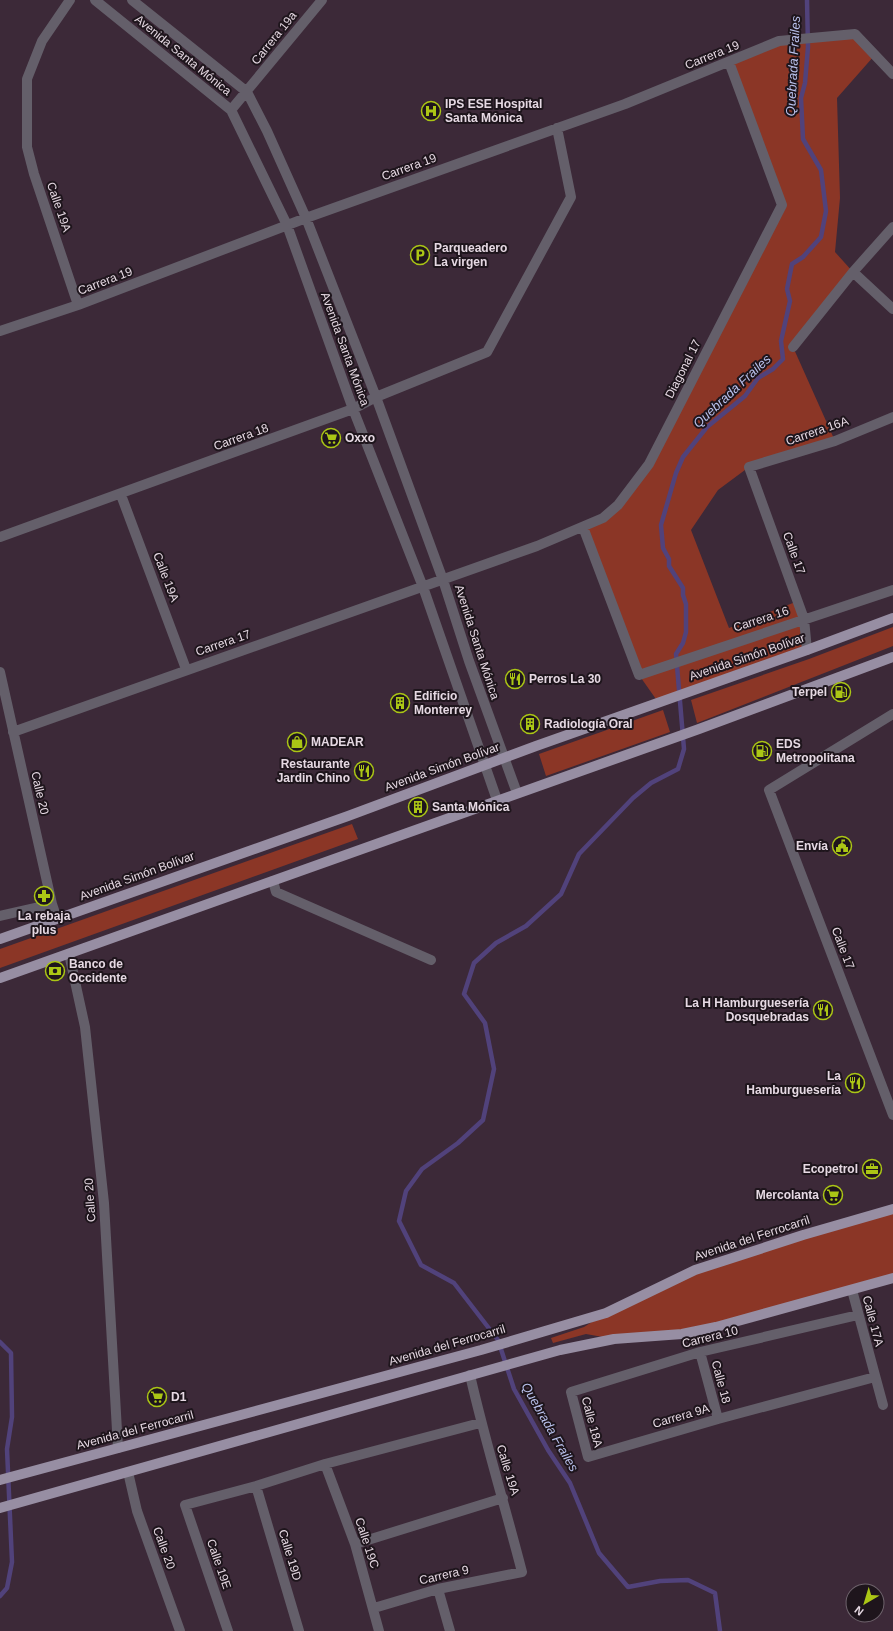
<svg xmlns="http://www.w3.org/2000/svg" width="893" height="1631" viewBox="0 0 893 1631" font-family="Arial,sans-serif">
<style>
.green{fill:#8b3626}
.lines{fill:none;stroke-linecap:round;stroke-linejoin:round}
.stream{stroke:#51427b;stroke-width:4.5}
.minor{stroke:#645f6a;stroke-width:10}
.major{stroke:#978ea3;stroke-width:10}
.labels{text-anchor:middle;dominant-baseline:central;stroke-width:4;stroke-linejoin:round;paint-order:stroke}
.street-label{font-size:12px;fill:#e6d9e3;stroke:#1e151c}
.poi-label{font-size:12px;font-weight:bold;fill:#e6d9e3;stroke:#1e151c;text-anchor:start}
.water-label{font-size:13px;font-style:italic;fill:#b9c1ec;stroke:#1e151c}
</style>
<rect width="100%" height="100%" fill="#3c2938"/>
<!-- green -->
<path class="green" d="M855 34 874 56 837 98 840 198 835 252 853 272 793 347 835 441 749 467 718 490 691 530 729 628 798 601 807 650 658 702 639 675 583 527 603 518 649 464 782 205 729 62 779 41Z
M893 627V646L697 723 691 700 809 659Z
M663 710 670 732 546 776 539 754Z
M352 824 358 839 0 968V949Z
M893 1209V1278L716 1327 614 1339 586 1334 553 1343 551 1338 584 1327 606 1313 695 1270Z"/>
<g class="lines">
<!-- stream -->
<path class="stream" d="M0 1342 11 1353 12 1417 7 1449 12 1562 7 1588 0 1596
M720 1631 715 1593 688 1580 660 1581 628 1587 599 1553 570 1483 548 1450 514 1389 498 1340 454 1283 421 1265 399 1221 406 1191 422 1169 458 1143 483 1120 494 1069 485 1023 464 994 474 963 496 943 526 926 561 894 579 854 633 798 651 783 678 769 684 749 676 654 683 643 686 632V604L683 595V588L669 566V559L663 548 661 525 676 473 683 457 707 427 745 396 758 378 773 369 783 359 781 341 790 301 787 289 792 264 803 257 821 237 826 211 821 170 803 139 801 98 805 83 808 47 807 0"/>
<!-- minor -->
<path class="minor" d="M70 0 42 41 27 79V147L34 174 78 305
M95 0 231 110 287 225 353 409 423 587 497 800
M132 0 247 92 267 131 306 218 376 397 443 580 469 661 517 793
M231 110 322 0
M853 272 893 309
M0 331 78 305 306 218 625 104 779 41 855 34 893 74
M793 347 853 272 893 227
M121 495 186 669
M583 527 639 675 893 590
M0 537 353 409 376 397 487 352 571 197 557 128
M807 650 804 619 749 467 835 441 893 417
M0 672 52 904 57 919
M893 714 769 790 893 1115
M13 732 537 546 603 518 618 505 649 464 782 205 729 62
M273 881 276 892 431 960
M0 916 52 904
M69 954 85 1027 104 1203 118 1448
M852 1290 883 1405
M858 1315 700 1352 571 1392 588 1457 718 1419 875 1377
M700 1352 718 1419
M325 1464 355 1544 379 1631
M128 1472 137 1511 180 1631
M256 1486 299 1631
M355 1544 503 1498
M438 1589 450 1631
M374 1608 438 1589 522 1572C505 1506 485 1441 470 1375
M228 1631 185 1505 256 1486 325 1464 480 1423"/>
<!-- major -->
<path class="major" d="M0 939 348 816 536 746 807 650 893 618
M0 978 699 729 893 657
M0 1480 481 1350 606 1313 695 1270 803 1235 893 1209
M0 1508 560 1350 614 1339 682 1334 716 1327 893 1278"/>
</g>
<!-- icons -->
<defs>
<symbol id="hospital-ring" viewBox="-11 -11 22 22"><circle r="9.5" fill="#1e151c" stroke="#abc615" stroke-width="1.5"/><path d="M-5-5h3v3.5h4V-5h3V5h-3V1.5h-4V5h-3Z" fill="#abc615"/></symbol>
<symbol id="parking-ring" viewBox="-11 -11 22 22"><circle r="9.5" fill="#1e151c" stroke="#abc615" stroke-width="1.5"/><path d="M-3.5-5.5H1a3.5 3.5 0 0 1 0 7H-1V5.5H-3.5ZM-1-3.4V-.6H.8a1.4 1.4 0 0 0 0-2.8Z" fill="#abc615"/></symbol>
<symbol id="supermarket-ring" viewBox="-11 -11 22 22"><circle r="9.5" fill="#1e151c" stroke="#abc615" stroke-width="1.5"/><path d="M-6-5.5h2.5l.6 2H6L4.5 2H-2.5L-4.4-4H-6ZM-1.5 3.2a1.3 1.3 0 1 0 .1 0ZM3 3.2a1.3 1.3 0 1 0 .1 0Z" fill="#abc615"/></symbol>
<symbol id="restaurant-ring" viewBox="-11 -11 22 22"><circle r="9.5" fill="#1e151c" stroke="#abc615" stroke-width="1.5"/><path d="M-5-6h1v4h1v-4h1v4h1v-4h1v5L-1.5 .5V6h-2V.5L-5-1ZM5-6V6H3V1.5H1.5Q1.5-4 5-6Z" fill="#abc615"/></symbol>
<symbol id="fuel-ring" viewBox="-11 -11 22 22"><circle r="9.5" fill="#1e151c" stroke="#abc615" stroke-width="1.5"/><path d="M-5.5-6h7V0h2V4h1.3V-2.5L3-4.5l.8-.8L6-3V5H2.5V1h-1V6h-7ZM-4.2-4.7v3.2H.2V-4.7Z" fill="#abc615"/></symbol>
<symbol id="building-ring" viewBox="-11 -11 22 22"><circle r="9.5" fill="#1e151c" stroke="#abc615" stroke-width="1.5"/><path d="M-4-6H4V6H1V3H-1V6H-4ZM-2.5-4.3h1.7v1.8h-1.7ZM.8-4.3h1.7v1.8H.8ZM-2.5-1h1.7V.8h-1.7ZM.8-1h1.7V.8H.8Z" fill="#abc615"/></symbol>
<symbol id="shop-ring" viewBox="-11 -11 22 22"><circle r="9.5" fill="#1e151c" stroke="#abc615" stroke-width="1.5"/><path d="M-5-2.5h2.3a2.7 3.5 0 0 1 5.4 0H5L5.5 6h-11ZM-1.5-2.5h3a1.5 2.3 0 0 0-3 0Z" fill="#abc615"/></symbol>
<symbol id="civic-ring" viewBox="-11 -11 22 22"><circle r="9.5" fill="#1e151c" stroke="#abc615" stroke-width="1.5"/><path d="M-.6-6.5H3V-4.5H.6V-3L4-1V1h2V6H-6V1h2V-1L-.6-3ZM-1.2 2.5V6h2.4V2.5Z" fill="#abc615"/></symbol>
<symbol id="pharmacy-ring" viewBox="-11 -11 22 22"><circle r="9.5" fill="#1e151c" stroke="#abc615" stroke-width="1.5"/><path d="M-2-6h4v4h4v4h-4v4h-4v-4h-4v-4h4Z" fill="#abc615"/></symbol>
<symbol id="bank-ring" viewBox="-11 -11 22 22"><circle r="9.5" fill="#1e151c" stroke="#abc615" stroke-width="1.5"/><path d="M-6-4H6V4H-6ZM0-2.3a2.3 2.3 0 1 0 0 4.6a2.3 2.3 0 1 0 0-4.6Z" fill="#abc615"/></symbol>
<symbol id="office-ring" viewBox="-11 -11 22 22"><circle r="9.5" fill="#1e151c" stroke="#abc615" stroke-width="1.5"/><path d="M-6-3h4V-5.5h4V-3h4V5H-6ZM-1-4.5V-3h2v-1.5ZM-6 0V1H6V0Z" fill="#abc615"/></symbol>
</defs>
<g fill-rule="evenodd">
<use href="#hospital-ring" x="420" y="100" width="22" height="22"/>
<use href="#parking-ring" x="409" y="244" width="22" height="22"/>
<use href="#supermarket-ring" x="320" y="427" width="22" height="22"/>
<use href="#restaurant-ring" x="504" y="668" width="22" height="22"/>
<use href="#fuel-ring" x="830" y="681" width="22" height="22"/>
<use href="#building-ring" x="389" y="692" width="22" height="22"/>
<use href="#building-ring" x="519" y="713" width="22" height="22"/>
<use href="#shop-ring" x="286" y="731" width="22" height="22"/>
<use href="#fuel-ring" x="751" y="740" width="22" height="22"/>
<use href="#restaurant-ring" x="353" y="760" width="22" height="22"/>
<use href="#building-ring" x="407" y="796" width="22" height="22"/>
<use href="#civic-ring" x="831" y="835" width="22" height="22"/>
<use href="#pharmacy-ring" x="33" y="885" width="22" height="22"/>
<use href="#bank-ring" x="44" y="960" width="22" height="22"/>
<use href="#restaurant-ring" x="812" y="999" width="22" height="22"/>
<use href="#restaurant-ring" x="844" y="1072" width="22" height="22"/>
<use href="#office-ring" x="861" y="1158" width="22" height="22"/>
<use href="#supermarket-ring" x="822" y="1184" width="22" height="22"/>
<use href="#supermarket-ring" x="146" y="1386" width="22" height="22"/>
</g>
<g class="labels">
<!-- street labels -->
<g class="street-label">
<text transform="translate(274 38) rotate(-51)">Carrera 19a</text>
<text transform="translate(183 55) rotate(39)">Avenida Santa Mónica</text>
<text transform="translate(712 55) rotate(-22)">Carrera 19</text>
<text transform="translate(409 167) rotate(-20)">Carrera 19</text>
<text transform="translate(59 207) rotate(71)">Calle 19A</text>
<text transform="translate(105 281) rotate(-21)">Carrera 19</text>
<text transform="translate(345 349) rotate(70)">Avenida Santa Mónica</text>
<text transform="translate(683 369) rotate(-63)">Diagonal 17</text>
<text transform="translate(817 431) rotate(-19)">Carrera 16A</text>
<text transform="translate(241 437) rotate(-20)">Carrera 18</text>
<text transform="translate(794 553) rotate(70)">Calle 17</text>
<text transform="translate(166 577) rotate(69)">Calle 19A</text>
<text transform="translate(761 619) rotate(-18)">Carrera 16</text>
<text transform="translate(477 642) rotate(72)">Avenida Santa Mónica</text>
<text transform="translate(223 643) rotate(-19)">Carrera 17</text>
<text transform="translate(747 657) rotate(-19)">Avenida Simón Bolívar</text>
<text transform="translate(442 767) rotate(-20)">Avenida Simón Bolívar</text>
<text transform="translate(40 793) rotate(77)">Calle 20</text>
<text transform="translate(137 876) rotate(-20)">Avenida Simón Bolívar</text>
<text transform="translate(843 948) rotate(69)">Calle 17</text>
<text transform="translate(90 1200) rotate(-94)">Calle 20</text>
<text transform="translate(752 1238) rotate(-18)">Avenida del Ferrocarril</text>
<text transform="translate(873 1321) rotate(75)">Calle 17A</text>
<text transform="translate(710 1337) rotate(-14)">Carrera 10</text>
<text transform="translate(447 1345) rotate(-16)">Avenida del Ferrocarril</text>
<text transform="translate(721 1382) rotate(75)">Calle 18</text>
<text transform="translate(681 1416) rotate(-16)">Carrera 9A</text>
<text transform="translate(592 1422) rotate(75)">Calle 18A</text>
<text transform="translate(135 1430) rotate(-15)">Avenida del Ferrocarril</text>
<text transform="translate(508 1470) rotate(73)">Calle 19A</text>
<text transform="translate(367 1543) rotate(72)">Calle 19C</text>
<text transform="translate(164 1548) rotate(70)">Calle 20</text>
<text transform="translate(290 1555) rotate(73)">Calle 19D</text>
<text transform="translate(219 1564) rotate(71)">Calle 19E</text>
<text transform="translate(444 1575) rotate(-13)">Carrera 9</text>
</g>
<!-- poi labels -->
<g class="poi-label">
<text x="445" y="104">IPS ESE Hospital<tspan x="445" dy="14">Santa Mónica</tspan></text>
<text x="434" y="248">Parqueadero<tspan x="434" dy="14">La virgen</tspan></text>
<text x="345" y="438">Oxxo</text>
<text x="529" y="679">Perros La 30</text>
<text x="827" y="692" text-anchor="end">Terpel</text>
<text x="414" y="696">Edificio<tspan x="414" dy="14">Monterrey</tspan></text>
<text x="544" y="724">Radiología Oral</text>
<text x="311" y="742">MADEAR</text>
<text x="776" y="744">EDS<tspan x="776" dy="14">Metropolitana</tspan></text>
<text x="350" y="764" text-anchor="end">Restaurante<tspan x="350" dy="14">Jardin Chino</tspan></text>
<text x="432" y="807">Santa Mónica</text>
<text x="828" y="846" text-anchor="end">Envía</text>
<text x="44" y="916" text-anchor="middle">La rebaja<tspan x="44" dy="14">plus</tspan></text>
<text x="69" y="964">Banco de<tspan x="69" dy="14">Occidente</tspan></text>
<text x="809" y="1003" text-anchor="end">La H Hamburguesería<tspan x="809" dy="14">Dosquebradas</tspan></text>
<text x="841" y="1076" text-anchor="end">La<tspan x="841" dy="14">Hamburguesería</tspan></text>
<text x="858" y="1169" text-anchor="end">Ecopetrol</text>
<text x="819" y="1195" text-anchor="end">Mercolanta</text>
<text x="171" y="1397">D1</text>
</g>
<!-- water labels -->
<g class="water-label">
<text transform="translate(793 66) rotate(-87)">Quebrada Frailes</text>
<text transform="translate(732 391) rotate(-43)">Quebrada Frailes</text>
<text transform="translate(550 1427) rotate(60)">Quebrada Frailes</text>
</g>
</g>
<!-- north arrow -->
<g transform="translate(865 1603) rotate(218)"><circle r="19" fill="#1e151c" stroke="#6e636c"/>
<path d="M0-3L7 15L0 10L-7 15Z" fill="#abc615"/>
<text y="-6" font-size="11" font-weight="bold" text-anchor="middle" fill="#e6d9e3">N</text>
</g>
</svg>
